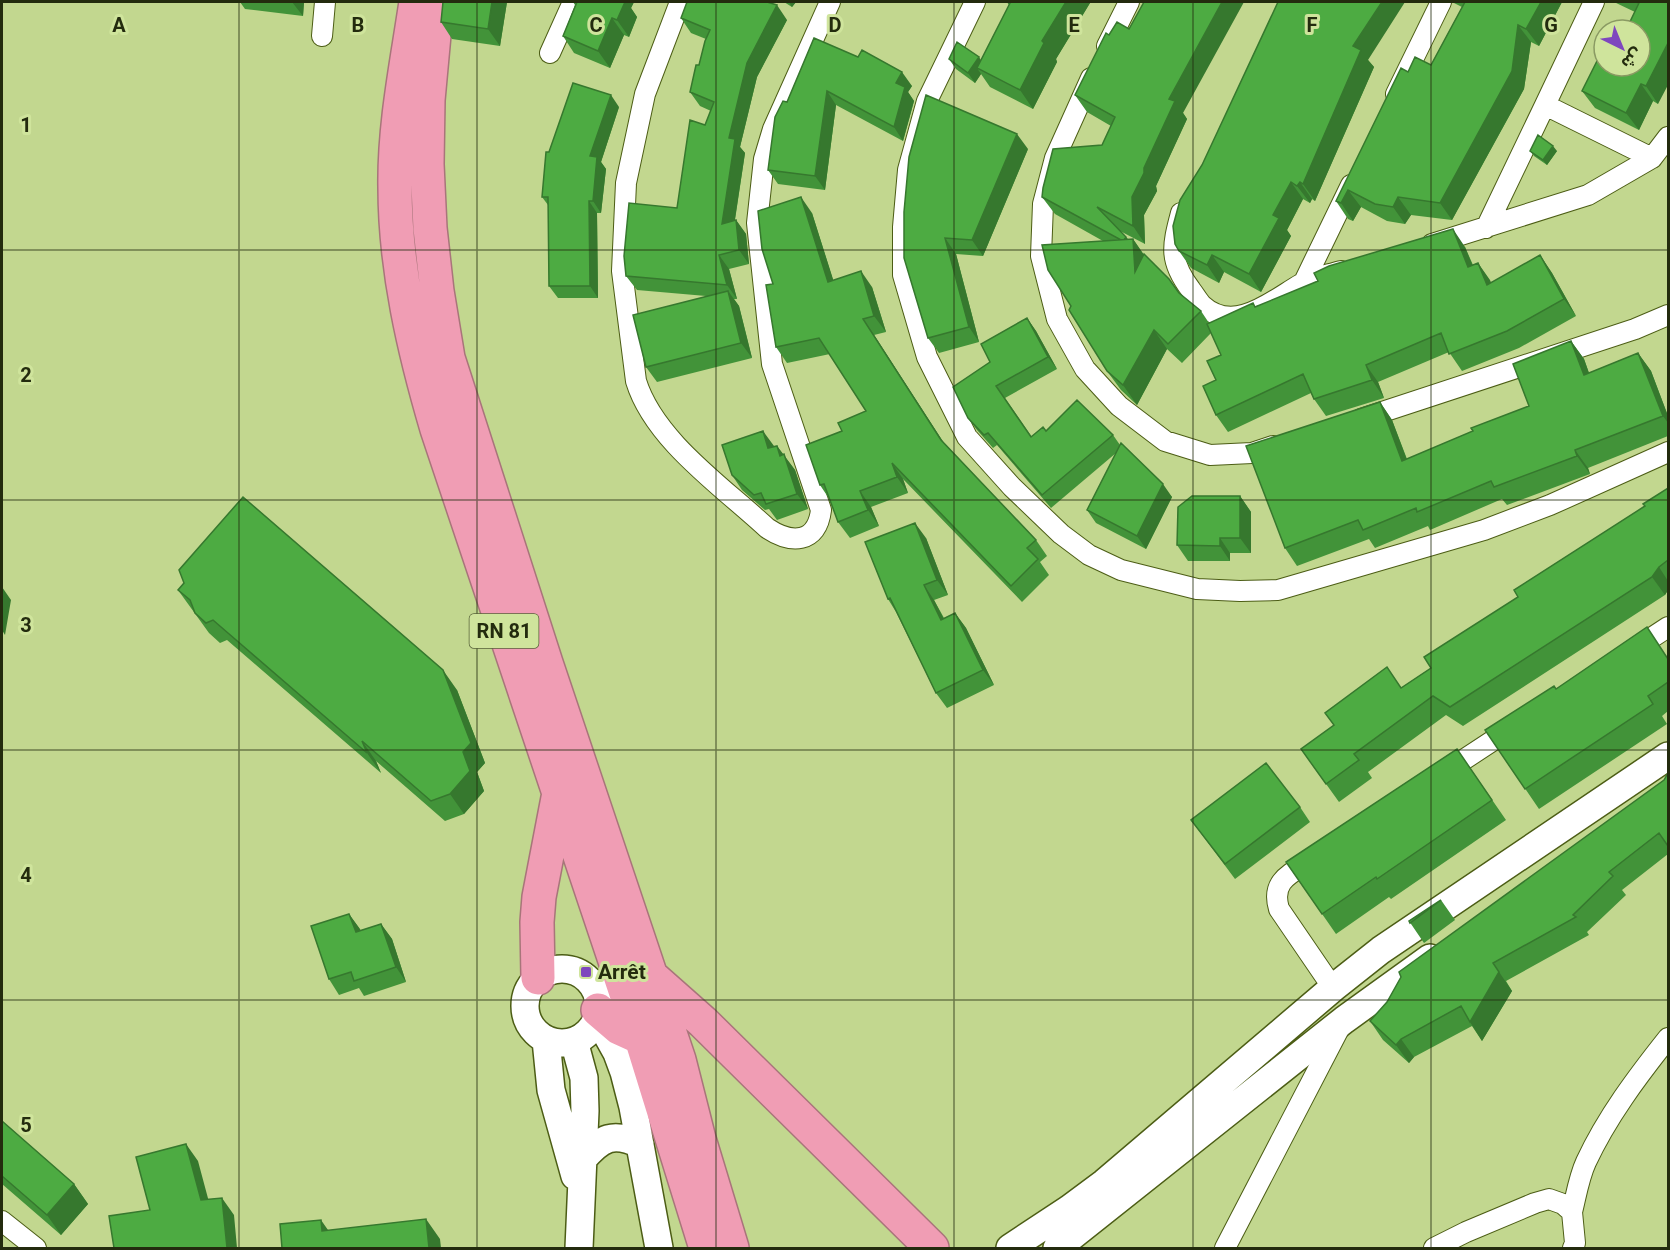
<svg xmlns="http://www.w3.org/2000/svg" width="1670" height="1250" viewBox="0 0 1670 1250" font-family="Roboto,'Noto Sans Arabic',sans-serif">
<style>
.lines{fill:none;stroke-linecap:round;stroke-linejoin:round}
.street-casing{stroke:#4c5d15;stroke-width:22}
.secondary-casing{stroke:#4c5d15;stroke-width:30}
.highway-casing{stroke:#a8757a;stroke-width:36}
.street{stroke:#fff;stroke-width:20}
.secondary{stroke:#fff;stroke-width:27}
.highway{stroke:#f09db4;stroke-width:33}
.wall{fill:#429339}
.shaded-wall{fill:#36782e}
.building{fill:#4dab42;stroke:#36782e;stroke-width:1.5}
.grid{fill:none;stroke:#232b0e;stroke-width:1.5;stroke-opacity:0.55}
.poi-dot{fill:#7e47be;stroke:#cfe49c;stroke-width:2}
.labels{text-anchor:middle;dominant-baseline:central;stroke-width:6;stroke-linejoin:round;paint-order:stroke}
.shield{fill:#cfe49c;stroke:#576239;stroke-width:1.5}
.shield-label{font-size:20px;font-weight:bold;fill:#232b0e}
.poi-label{font-size:21px;font-weight:bold;fill:#232b0e;stroke:#cfe49c;text-anchor:start}
.grid-label{font-size:20px;text-anchor:middle;font-weight:bold;fill:#232b0e;stroke:#cfe49c;stroke-width:6;stroke-linejoin:round;paint-order:stroke}
</style>
<rect width="100%" height="100%" fill="#c2d78f"/>
<g class="lines">
<defs>
<path id="street" d="M680 2 645 94 626 183 622 271 636 381C654 440 723 487 767 528 791 544 817 544 821 510L772 364 757 223 764 159 773 129 830 2
M975 2 927 101 908 170 903 227V275L927 357 967 437 1012 487 1061 534 1089 555 1121 570 1197 589 1240 591 1278 590 1484 530 1550 505 1668 452
M1594 2 1545 105 1652 158
M322 36 325 2
M1107 46 1129 2
M550 53 573 2
M1091 78 1055 158 1043 204 1041 256 1057 319 1085 369 1119 406 1165 441 1210 455 1252 453 1273 446
M1396 94 1441 2
M1181 213C1172 247 1169 261 1191 290 1195 295 1198 301 1202 305 1234 335 1273 300 1301 284 1313 277 1328 275 1341 271
M1486 228 1545 105
M1432 244 1588 195 1652 158 1668 137
M1304 282 1351 185
M1361 419 1635 329 1668 315
M1633 650 1668 627
M1442 774 1515 726
M1315 858C1293 873 1270 879 1279 909L1333 988
M1572 1212C1576 1196 1579 1177 1586 1162 1607 1117 1637 1077 1668 1038
M2 1221 36 1248
M1225 1248 1340 1027
M1434 1248 1466 1232 1535 1203 1549 1199 1563 1204 1572 1212 1575 1243 1573 1248"/>
<path id="secondary" d="M525 1006a37 37 0 1 1 74 0a37 37 0 1 1-74 0Z
M597 1017 617 1053 624 1072 633 1107 659 1248
M546 1040 551 1090 575 1176
M574 1041 584 1078 585 1111 579 1248
M583 1159C602 1137 613 1132 640 1144
M1010 1248 1069 1209 1104 1183 1333 988 1381 950 1668 756
M1057 1248 1344 1020 1430 958"/>
<path id="highway" d="M416 2C407 63 394 125 395 187 395 269 414 351 437 429L641 1038 706 1248
M436 13 428 100 427 164 430 228 437 291 448 358 546 663 679 1060 699 1139 732 1248
M651 976 703 1022 932 1248
M538 978 537 922 539 897 558 798
M598 1010 619 1028 641 1038"/>
</defs>
<!-- street casing -->
<use href="#street" class="street-casing"/>
<!-- secondary casing -->
<use href="#secondary" class="secondary-casing"/>
<!-- highway casing -->
<use href="#highway" class="highway-casing"/>
<!-- street -->
<use href="#street" class="street"/>
<!-- secondary -->
<use href="#secondary" class="secondary"/>
<!-- highway -->
<use href="#highway" class="highway"/>
</g>
<!-- wall -->
<path class="wall" d="M240 2H304L303 16 245 9Z
M507 2 500 46 452 39 441 22Z
M573 2H634L631 8 637 17 629 37 624 35 610 68 574 53 563 36 575 5Z
M784 2H796L792 7Z
M1007 2 1090 3 1056 59 1057 62 1033 109 990 87 981 74 975 83 956 69 949 59 981 61 1009 5Z
M1452 2H1562L1539 46 1531 42 1524 89 1452 220 1411 215 1405 224 1387 221 1361 207 1353 221 1348 219 1336 201 1408 72 1431 65 1462 7Z
M1614 2H1668L1658 104 1653 101 1639 130 1595 108 1582 91 1640 66 1635 12Z
M681 18 787 20 757 77 740 147 745 153 735 220H736L746 234 749 264 729 269 737 299H734L739 306 752 358 657 382 646 367 706 296 637 290 626 276 677 208 711 111 700 106 690 92 699 65 706 39 691 33Z
M1129 29 1187 119 1156 186 1157 191 1144 215 1145 244 1120 231 1128 239H1133L1144 255 1179 293 1201 311 1209 323 1256 306 1465 247 1473 265 1478 263 1491 283 1540 255 1552 273 1576 316 1519 348 1462 371 1449 352 1378 382 1384 398 1326 416 1314 399 1311 393 1228 432 1216 415V380L1221 355 1211 333 1182 363 1167 349 1137 405 1121 390 1107 371 1103 241 1055 214 1042 197 1102 145 1111 126 1087 112 1075 95 1109 35Z
M814 38 912 86 908 92 914 101 903 141 836 105 825 190 778 184 768 170 787 102Z
M1368 60 1374 67 1315 201 1312 199 1310 203 1303 199 1287 230 1291 236 1261 292 1224 272 1219 283 1191 268 1179 251 1202 165Z
M619 107 601 162 606 169 601 213H597L598 298H558L549 286 548 205 542 197 549 152Z
M1028 149 983 256 956 254 979 342 939 353 928 338 904 258Z
M1530 151H1557L1547 165 1534 156Z
M812 213 833 280 872 287 886 332 874 335 944 443 1036 540 1047 556 1040 562 1049 575 1022 602 903 479 908 493 871 507 879 526 850 538 838 522 830 500 820 485 842 431 866 411 830 354 787 363 776 347 773 284Z
M1027 318 1036 331 1057 369 1005 398 1032 437 1046 431 1113 435 1120 445 1172 497 1146 549 1096 523 1087 510 1116 453 1051 508 997 445 993 448 977 430 968 418 990 362Z
M1571 341 1584 359 1589 373 1638 353 1651 371 1668 416V436L1588 468 1590 474 1507 505 1502 499 1430 530 1428 526 1375 548 1369 539 1297 566 1285 548 1380 402 1392 420 1407 459 1473 431 1529 406Z
M777 446 795 470 808 509 777 520 769 509 765 510 742 490 732 475 774 447Z
M1668 488V590L1665 595 1463 726 1446 715 1368 772 1372 778 1339 802 1301 749 1401 688 1431 668 1518 597 1645 506Z
M1240 496 1251 512V553H1230V561H1188L1177 545Z
M926 538 948 595 934 600 944 618 955 613 966 628 994 685 947 708 936 693 896 612 888 599Z
M178 590 457 690 485 763 477 772 484 791 464 814 445 821 376 761 381 773 227 640 220 643 209 633Z
M1668 658V711L1662 716 1667 724 1539 809 1485 730 1556 689Z
M1457 749 1506 820 1391 899 1389 897 1336 934 1286 862Z
M1668 773V854L1622 890 1626 895 1587 932 1589 935 1506 981 1512 991 1482 1041 1472 1026 1414 1057 1409 1063 1383 1040 1370 1021 1664 780Z
M1300 807 1310 822 1235 879 1191 820Z
M1441 900 1455 920 1424 943 1409 921Z
M349 914 361 931 381 924 392 939 406 982 364 996 359 988 339 995 329 979Z
M2 1121 74 1184 88 1204 61 1235 2 1184Z"/>
<!-- shaded-wall -->
<path class="shaded-wall" d="M292 2H304L303 16Z
M492 2H507L500 46 488 29Z
M621 2H634L631 8 637 17 629 37 617 20Z
M789 2H796L792 7Z
M1066 2H1089L1090 3 1056 59 1057 62 1033 109 1020 90 1042 41Z
M1222 2H1244L1183 113 1187 119 1156 186 1157 191 1144 215 1145 244 1133 226 1132 197 1144 168 1169 99Z
M1382 2H1405L1368 60 1374 67 1315 201 1303 184 1353 46Z
M1541 2H1562L1539 46 1526 29Z
M777 5 787 20 757 77 740 147 745 153 732 238 722 224 729 138 747 63Z
M612 18 624 35 610 68 598 51Z
M1518 25 1531 42 1524 89 1452 220 1440 203Z
M1668 43V85L1658 104 1646 86Z
M979 57 986 68H977L981 74 975 83 968 73Z
M902 72 912 86 908 92 914 101 903 141 894 127 896 83Z
M1641 84 1653 101 1639 130 1626 113Z
M827 91 836 105 825 190 815 176Z
M611 95 619 107 601 162 606 169 601 213 593 201 590 156Z
M1017 134 1028 149 983 256 972 240Z
M1553 146 1557 151 1547 165 1543 160Z
M1291 182 1303 199 1287 230 1291 236 1261 292 1249 274 1273 215Z
M1300 182 1312 199 1310 203 1297 186Z
M1348 190 1361 207 1353 221 1341 203Z
M801 197 812 213 839 298 828 282Z
M1398 197 1411 215 1405 224 1393 207Z
M589 201 597 213 598 298 590 286Z
M736 220 746 234 749 264 739 250Z
M1453 229 1465 247 1480 284 1468 267Z
M1126 237 1133 247V239L1146 258 1135 272 1123 241Z
M945 238 956 254 979 342 969 327Z
M719 255 729 269 737 299 727 285Z
M1212 255 1224 272 1219 283 1207 265Z
M1540 255 1552 273 1576 316 1564 299Z
M1478 263 1490 280 1499 303 1487 285Z
M861 271 872 287 886 332 874 316Z
M728 291 739 306 752 358 741 343Z
M1027 318 1036 331 1057 369 1048 357Z
M863 319 874 335 952 456 941 440Z
M1154 330 1167 349 1137 405 1123 385Z
M1571 341 1584 359 1596 393 1584 375Z
M1638 353 1651 371 1668 416V423L1663 416Z
M1366 365 1378 382 1384 398 1372 380Z
M1380 402 1392 420 1414 479 1402 461Z
M763 431 774 446 778 463 768 448Z
M777 446 795 470 808 509 797 494 780 456Z
M1575 450 1588 468 1590 474 1577 456Z
M892 463 903 479 908 493 897 477Z
M1163 484 1172 497 1146 549 1137 536Z
M860 491 871 507 879 526 868 510Z
M1240 496 1251 512V553L1240 538Z
M915 523 926 538 948 595 937 580Z
M1220 538 1230 553V561L1220 546Z
M1659 567 1668 581V590L1665 595 1652 577Z
M924 585 934 600 952 635 941 620Z
M2 587 11 600 5 635 2 630Z
M955 613 966 628 994 685 983 670Z
M443 670 457 690 485 763 477 772 484 791 464 814 450 794 463 752Z
M362 741 376 761 381 773 367 753Z
M349 914 360 929 366 948 356 932Z
M381 924 392 939 406 982 396 967Z
M1493 963 1512 991 1482 1041 1470 1022Z
M1401 1039 1414 1057 1409 1063 1396 1045Z
M186 1144 198 1161 213 1217 201 1200Z
M74 1184 88 1204 61 1235 47 1215Z
M222 1198 234 1215 237 1248H227Z
M426 1219 440 1239 441 1248H429Z
M321 1220 335 1240 322 1231Z"/>
<!-- building -->
<path class="building" d="M443 2H492L488 29 441 22Z
M577 2H625L617 20 612 18 598 51 563 36Z
M687 2H767L777 5 747 63 729 138 735 139 722 224 736 220 739 250 719 255 727 285 626 276 624 256 629 203 677 208 690 120 705 125 714 102 690 92 696 65H699L705 41 710 30 681 18Z
M1007 2H1066L1042 41 1044 43 1020 90 977 68 1010 3Z
M1144 2H1222L1169 99 1175 101 1144 168V173L1132 197 1133 226 1097 207 1126 237 1124 240H1121L1042 197 1043 188 1053 149 1102 145 1115 117 1075 95 1106 33 1109 35 1117 22 1129 29Z
M1278 2H1382L1353 46 1361 50 1303 184 1300 182 1297 186 1291 182 1273 215 1279 218 1249 274 1212 255 1207 265 1179 251 1175 244 1173 226 1180 200 1202 165Z
M1465 2H1541L1526 29 1518 25 1512 71 1440 203 1398 197 1393 207 1375 204 1348 190 1341 203 1336 201 1401 68 1408 72 1415 57 1431 65Z
M1636 2H1668V43L1646 86 1641 84 1626 113 1582 91 1604 47V66H1640V30H1626L1639 3Z
M814 38 858 57 862 50 902 72 896 83 905 87 894 127 827 91 815 176 768 170 775 117 783 101 787 102Z
M957 42 979 57 968 73 949 59Z
M573 83 611 95 590 156 597 157 593 201H589L590 286H549L548 197H542L546 152H549Z
M926 95 1017 134 972 240 945 238 969 327 928 338 904 258V212L909 157Z
M1538 135 1553 146 1543 160 1530 151Z
M801 197 828 282 861 271 874 316 863 319 941 440 1036 540 1027 548 1038 559 1011 586 892 463 897 477 860 491 868 510 838 522 824 484 820 485 806 445 842 431 838 423 866 411 819 338 776 347 766 285 773 284 762 249 758 211Z
M1453 229 1468 267 1478 263 1487 285 1540 255 1564 299 1507 331 1449 354 1441 333 1366 365 1372 380 1314 399 1303 374 1216 415 1203 386 1216 380 1207 361 1221 355 1207 324 1253 303 1255 307 1318 281 1314 273 1329 266Z
M1133 239 1135 272 1144 254 1169 279 1179 293 1201 311 1168 344 1154 330 1123 385 1107 371 1069 310 1071 306 1048 270 1042 245Z
M728 291 741 343 646 367 633 315Z
M1027 318 1048 357 996 386 1031 437 1043 427 1046 431 1077 400 1113 435 1042 495 988 433 984 435 968 418 953 387 990 362 981 344Z
M1571 341 1584 375 1638 353 1663 416 1575 450 1577 456 1494 487 1491 481 1417 512 1416 508 1363 530 1358 520 1285 548 1246 446 1380 402 1402 461 1473 431 1471 428 1529 406 1513 364Z
M763 431 768 448 777 446 780 456 784 454 797 494 766 504 761 493 754 495 732 475 722 445Z
M1121 443 1163 484 1137 536 1087 510Z
M1668 488V560L1659 567 1652 577 1450 707 1433 696 1354 754 1359 760 1326 784 1301 749 1334 725 1325 713 1387 667 1401 688 1431 668 1424 657 1518 597 1514 590 1645 506 1643 504Z
M1192 496H1240V538H1220V546L1177 545 1178 507Z
M243 497 443 670 471 743 463 752 470 771 450 794 431 801 362 741 367 753 213 620 206 623 195 613 190 600 178 590 184 583 179 570Z
M915 523 937 580 924 585 941 620 955 613 983 670 936 693 890 598 888 599 865 542Z
M1647 627 1668 659V682L1648 696 1653 704 1525 789 1485 730 1554 686 1556 689Z
M1457 749 1492 800 1377 879 1376 877 1322 914 1286 862Z
M1266 763 1300 807 1225 864 1191 820Z
M1668 773V846L1659 833 1609 872 1613 876 1573 915 1576 917 1493 963 1499 972 1470 1022 1461 1006 1401 1039 1396 1045 1370 1021 1387 1002 1401 977 1399 972 1664 780Z
M1441 900 1410 923 1409 921Z
M349 914 356 932 381 924 396 967 354 981 351 972 329 979 311 926Z
M2 1121 74 1184 47 1215 2 1176Z
M186 1144 201 1200 222 1198 227 1248H114L109 1216 150 1210 136 1157Z
M426 1219 429 1248H282L280 1224 321 1220 322 1231Z"/>
<!-- grid -->
<path class="grid" d="M239 2V1248M477 2V1248M716 2V1248M954 2V1248M1193 2V1248M1431 2V1248M2 250H1668M2 500H1668M2 750H1668M2 1000H1668"/>
<!-- markers -->
<rect class="poi-dot" x="580" y="966" width="12" height="12" rx="3"/>
<g class="labels">
<!-- shield labels -->
<rect class="shield" x="469.5" y="614" width="69" height="34" rx="4.5"/>
<g class="shield-label">
<text x="504" y="631">RN 81</text>
</g>
<!-- poi labels -->
<g class="poi-label">
<text x="598" y="972">Arrêt</text>
</g>
</g>
<g class="grid-label">
<text x="119" y="32">A</text>
<text x="358" y="32">B</text>
<text x="596" y="32">C</text>
<text x="835" y="32">D</text>
<text x="1074" y="32">E</text>
<text x="1312" y="32">F</text>
<text x="1551" y="32">G</text>
<text x="26" y="132">1</text>
<text x="26" y="382">2</text>
<text x="26" y="632">3</text>
<text x="26" y="882">4</text>
<text x="26" y="1132">5</text>
</g>
<!-- border -->
<rect width="1670" height="1250" fill="none" stroke="#232b0e" stroke-width="6"/>
<!-- north arrow -->
<g transform="translate(1622 48) rotate(137)"><circle r="28" fill="#cfe49c" stroke="#8a9a63" stroke-width="1.5"/>
<path d="M0-4.5L10 22L0 15L-10 22Z" fill="#7e47be"/>
<text y="-9" font-size="16" font-weight="bold" text-anchor="middle" fill="#232b0e">ش</text>
</g>
</svg>
